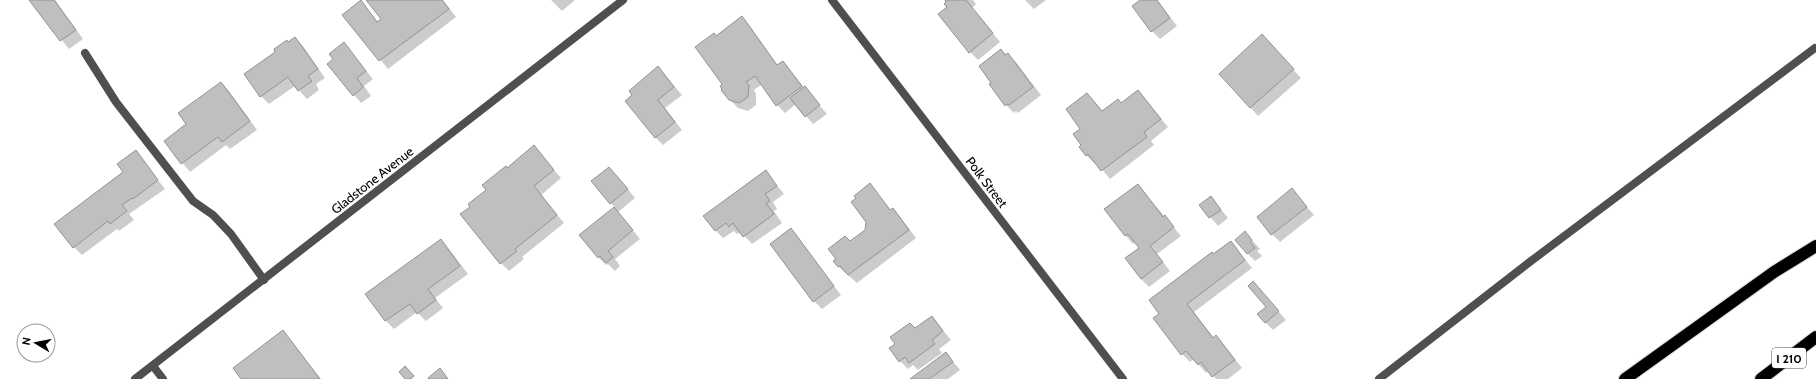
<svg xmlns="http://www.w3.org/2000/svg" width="1816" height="379" viewBox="0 0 1816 379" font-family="Cabin,sans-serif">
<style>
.shadow{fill:#0003}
.building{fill:#bfbfbf;stroke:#939393}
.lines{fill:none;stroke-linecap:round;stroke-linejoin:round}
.motorway-casing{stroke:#dbdbdb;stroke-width:14}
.service{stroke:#4f4f4f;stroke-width:8}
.minor{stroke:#4f4f4f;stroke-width:8}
.tertiary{stroke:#4f4f4f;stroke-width:8}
.motorway{stroke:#000;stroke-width:12}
.labels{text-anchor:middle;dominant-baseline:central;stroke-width:3;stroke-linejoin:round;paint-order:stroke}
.shield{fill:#fff;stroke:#4c4c4c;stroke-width:1}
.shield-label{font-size:12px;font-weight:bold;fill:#000}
.street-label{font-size:13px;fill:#000;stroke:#fff}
</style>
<rect width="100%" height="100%" fill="#fff"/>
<!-- shadow -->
<path class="shadow" d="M30 0H55L83 39 69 49Z
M368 0H443L456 17 388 69 344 15 361 1 378 22 382 19Z
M551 0H575L562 11Z
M946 0H973L976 4 972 8 1000 42 978 60 970 52Z
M1025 0H1046L1034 9Z
M1141 0H1157L1177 26 1160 39 1152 31Z
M742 18 750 26 778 66 782 62 827 114 813 124 796 104 785 113 777 105 762 84 754 90 756 94V105L748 111 738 108 729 99 724 84 717 37Z
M295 38 303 46 325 78 316 84 319 90 307 99 295 86 269 104 261 96 277 52Z
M344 44 373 79 364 86 371 96 361 103 328 64 335 60Z
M1270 44 1301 78 1258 116 1220 74Z
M1001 50 1016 62 1041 95 1018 113 1016 111 1014 113 1006 105 992 83Z
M658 67 682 95 665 108 682 130 663 145 655 137Z
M221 83 229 91 257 130 230 149 226 145 190 172 165 141 188 125Z
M1138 91 1168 127 1151 141 1154 145 1110 179 1096 162 1094 163 1086 155 1083 145 1082 129 1087 94 1103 112 1121 104Z
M534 147 561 178 541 195 564 223 522 257 524 259 509 271 501 263 471 207Z
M136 152 165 189 129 214 134 220 119 231 117 229 82 255 74 247 125 173Z
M766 172 784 194 773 202 777 209 774 211 782 223 752 244 741 232 737 234 734 231 723 238 715 230Z
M617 176 635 198 618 212 640 239 615 259 620 266 615 271 608 264 606 265 598 257 581 235 615 208 611 203Z
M870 185 891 210H892L901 218 916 238 857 283 839 267 850 242 866 230Z
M1138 185 1181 236 1157 254 1170 271 1149 287 1141 279 1140 248 1136 242 1133 244 1126 236 1106 209Z
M1292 190 1314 215 1280 242 1272 234Z
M1211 197 1228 218 1218 226 1200 205Z
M790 230 798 238 841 295 822 309 814 301 771 244Z
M1245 232 1260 249 1257 251 1262 256 1255 261 1247 253Z
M441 241 449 249 468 274 435 298 443 308 426 321 417 312 394 329 386 321 367 294Z
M1231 242 1252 268 1194 312 1214 338 1216 337 1224 345 1242 368 1228 379H1216L1209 371 1206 373 1194 359 1190 362 1182 354 1160 314 1213 255Z
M1261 291 1286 320 1273 330 1265 322 1268 307Z
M932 317 951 340 939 349 942 353 918 370 913 365 908 369 900 361 915 329Z
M283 331 321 379H243Z
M946 353 960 370 948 379H911Z"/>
<!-- building -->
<path class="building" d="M29 0H54L76 30 60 41Z
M361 0 377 22 381 19 366 0H442L449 9 379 61 342 15Z
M945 0H966L993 33 969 53 938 14 947 7 944 4 946 2Z
M1140 0H1157L1170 18 1151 32 1132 6Z
M742 16 777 65 783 61 802 86 776 106 755 76 746 82 749 85 748 97 739 103 729 100 721 90 722 89 720 86 722 84 695 47 714 33 716 36Z
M1262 34 1294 69 1250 108 1219 74Z
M295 37 318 69 308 76 312 81 298 91 288 77 260 97 244 74 275 52 274 49 287 40 288 42Z
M344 42 366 71 357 78 363 87 353 96 327 64 333 59 329 54Z
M1001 49 1005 55 1008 53 1033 87 1009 105 1007 104 1005 106 989 84 991 83 979 66Z
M658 66 674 87 658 100 675 122 655 138 625 101 632 95 629 91Z
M221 82 250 121 222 142 218 137 181 164 164 141 186 124 178 113Z
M805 86 820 105 805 117 790 98Z
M1138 90 1161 119 1144 132 1147 137 1101 171 1088 154 1086 156 1079 147 1081 145 1073 134 1080 129 1066 109 1087 93 1102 111 1118 99 1121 103Z
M534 145 554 170 534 186 557 215 515 249 517 251 500 264 460 214 470 207 468 204 486 190 482 185 506 166 507 168Z
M136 150 158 180 133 199 132 198 122 205 127 211 110 224 108 221 73 248 54 224 123 172 117 164Z
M609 167 628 189 610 204 591 181Z
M766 170 777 186 765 194 770 201 766 203 774 214 743 237 733 223 729 227 726 223 715 231 703 216Z
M870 183 890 210 893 208 909 230 848 275 840 266 838 267 833 261 836 259 828 249 845 236 850 241 865 230 866 222 851 202 856 198 854 196Z
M1138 184 1163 217 1165 215 1174 227 1150 246 1163 262 1141 279 1125 258 1139 248 1128 234 1125 236 1104 209Z
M1292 188 1307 207 1271 235 1257 217Z
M1211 196 1221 210 1209 218 1199 205Z
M614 207 633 230 608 251 613 257 606 263 600 256 598 258 579 235Z
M791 228 834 286 813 302 770 244Z
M1245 231 1252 240 1250 242 1255 248 1247 254 1235 240Z
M441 239 460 266 428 289 436 300 417 314 410 304 385 321 365 294Z
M1231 241 1245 260 1187 304 1213 338 1216 335 1235 360 1212 377 1201 362 1198 365 1186 351 1181 355 1153 318 1159 314 1149 300 1212 252 1213 254Z
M1253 281 1279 311 1265 323 1257 314 1266 307 1248 286Z
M932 316 943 331 932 340 935 344 909 363 905 357 899 362 889 348 895 344 890 337 910 323 915 328Z
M283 330 320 379H241L233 368Z
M946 352 953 362 929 379H910Z
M405 366 414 376 411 379H405L399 372Z
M440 368 448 379H429L428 378Z"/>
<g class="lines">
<defs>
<path id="motorway" d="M1625 379 1774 272 1816 246
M1761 379 1816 337"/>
</defs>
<!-- motorway casing -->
<use href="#motorway" class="motorway-casing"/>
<!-- service -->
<path class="service" d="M85 53 116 102 193 201 213 215 231 234 264 280
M1379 379 1531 261 1815 48"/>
<!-- minor -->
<path class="minor" d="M153 366 163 379
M135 379 623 0"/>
<!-- tertiary -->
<path class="tertiary" d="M832 0 1123 379"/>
<!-- motorway -->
<use href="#motorway" class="motorway"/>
</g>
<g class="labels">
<!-- shield labels -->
<rect class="shield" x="1772" y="348" width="34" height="20" rx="3"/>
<g class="shield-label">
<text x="1789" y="358">I 210</text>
</g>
<!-- street labels -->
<g class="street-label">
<text transform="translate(372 180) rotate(-38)">Gladstone Avenue</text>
<text transform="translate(987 182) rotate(53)">Polk Street</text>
</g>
</g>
<!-- north arrow -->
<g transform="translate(36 343) rotate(280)"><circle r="19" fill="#ffffff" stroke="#999999"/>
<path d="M0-3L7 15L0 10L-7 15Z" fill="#000000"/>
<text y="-6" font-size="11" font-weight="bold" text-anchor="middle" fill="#000000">N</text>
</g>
</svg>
